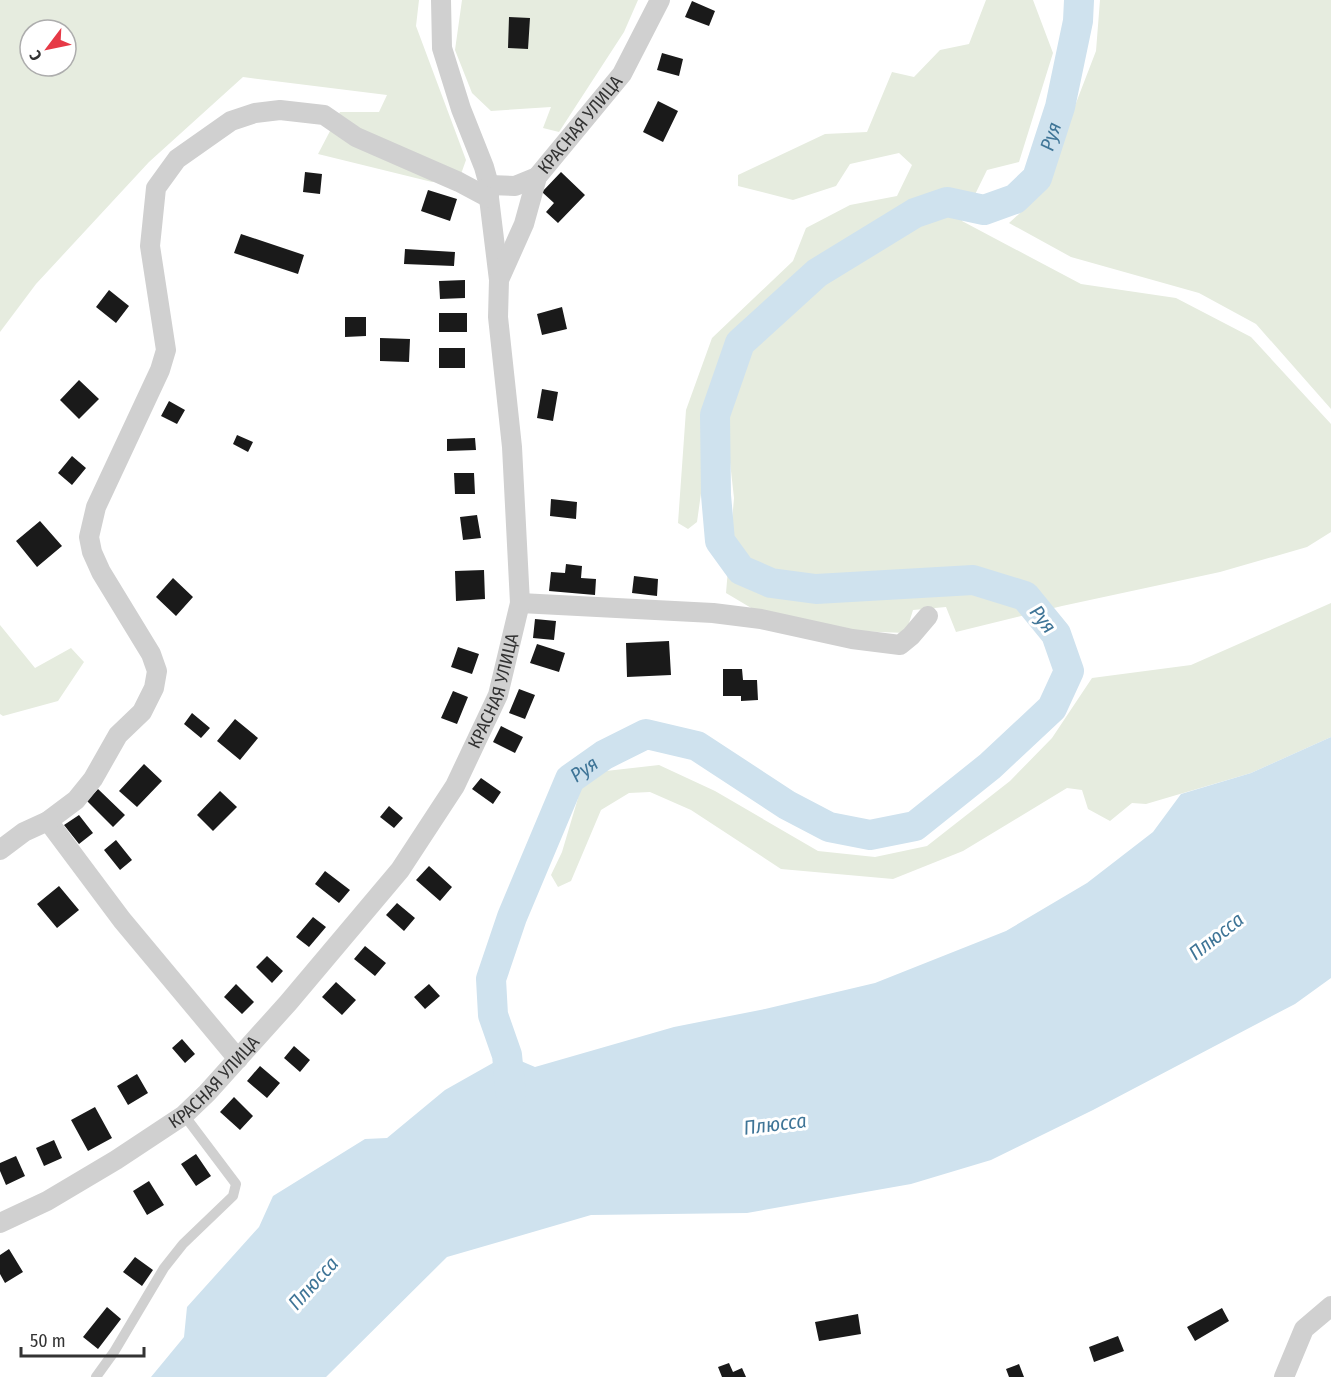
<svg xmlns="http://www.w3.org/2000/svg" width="1331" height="1377" viewBox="0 0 1331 1377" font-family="'Fira Sans Condensed',sans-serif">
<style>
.green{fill:#e6ecdf;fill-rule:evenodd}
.water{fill:#cfe2ee}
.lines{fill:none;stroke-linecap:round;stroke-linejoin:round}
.river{stroke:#cfe2ee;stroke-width:30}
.building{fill:#1a1a1a}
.service{stroke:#d0d0d0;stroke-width:10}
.minor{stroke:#d0d0d0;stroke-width:20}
.labels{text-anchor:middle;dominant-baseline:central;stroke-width:6;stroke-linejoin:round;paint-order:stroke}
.street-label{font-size:18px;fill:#333;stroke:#fff}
.water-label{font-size:20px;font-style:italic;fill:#3f7597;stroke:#fff}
</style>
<rect width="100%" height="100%" fill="#fff"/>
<!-- green -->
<path class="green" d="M0 0H419L416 26 466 160 461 174 432 182 318 154 340 112H379L387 95 243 77 149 162 36 284 0 332ZM30 30H66V66H30Z
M462 0H638L624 32 559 132 543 128 551 107 491 111 472 93 455 50Z
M986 0H1033L1053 53 1019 162 987 170 962 221 1081 284 1176 298 1251 337 1331 424V532L1307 547 1220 572 1062 606 956 632 946 607 913 610 906 633 854 631 763 615 726 593 734 498 727 435 712 441 704 472 697 522 688 529 678 523 686 410 712 338 793 261 806 228 850 205 897 196 912 165 899 153 850 164 836 186 793 200 738 186V175L825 134 867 132 892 72 914 77 940 50 969 44Z
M1100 0H1331V409L1256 324 1199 293 1071 257 1009 223 1041 194 1096 51Z
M1331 603V737L1251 773 1146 804 1132 803 1110 821 1088 809 1082 790 1067 788 963 851 893 879 781 869 691 810 650 792 629 793 601 810 571 881 558 887 551 875 562 852 581 788 606 771 659 765 715 791 818 851 875 857 927 846 1010 781 1052 738 1092 678 1191 665Z
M0 625 35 668 71 648 84 662 58 701 3 716 0 714Z"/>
<!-- water -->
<path class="water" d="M1331 737V978L1295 1004 1093 1110 991 1160 911 1184 747 1213 591 1215 447 1257 326 1377H151L184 1337 187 1307 259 1227 273 1196 365 1139 387 1138 445 1090 507 1055 535 1067 674 1027 765 1009 875 983 1006 931 1087 883 1153 832 1181 794 1251 773Z"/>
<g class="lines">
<!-- river -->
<path class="river" id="s1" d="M511 1095 507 1055 493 1015 491 979 512 917 570 779 604 755 646 734 697 746 787 805 829 827 870 835 915 826 990 766 1052 708 1069 671 1056 634 1025 596 973 580 816 589 771 583 741 570 720 541 716 495 715 415 740 343 817 273 915 213 947 202 984 210 1015 199 1037 178 1060 107 1078 21 1079 0"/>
</g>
<!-- building -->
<path class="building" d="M692 1 715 11 709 26 685 17Z
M509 17 530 18 528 49 508 48Z
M662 53 683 59 679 76 657 70Z
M658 101 678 111 663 142 643 132Z
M305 172 322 174 320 194 303 192Z
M561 172 585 195 558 223 546 212 554 203 542 192Z
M428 190 457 199 450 221 421 211Z
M241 234 304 255 298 274 234 253Z
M405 249 455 252 454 266 404 264Z
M465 280V298L440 299 439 281Z
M109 290 129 306 116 323 96 307Z
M562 307 567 329 542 335 537 314Z
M439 313H467V332H439Z
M345 317H366V336L345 337Z
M380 338 410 339 409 362 380 361Z
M439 348H465V368H439Z
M79 380 99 399 79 419 60 400Z
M542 389 558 392 553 421 537 418Z
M169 401 185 410 177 424 161 416Z
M237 435 253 442 248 452 233 444Z
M475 438 476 450 447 451V439Z
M72 456 86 468 72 485 58 473Z
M454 473H474L475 494H455Z
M551 499 577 502 576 519 550 516Z
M477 515 481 538 463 540 460 517Z
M40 521 62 546 37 567 16 541Z
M566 564 582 566 581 578 596 579 595 595 549 591 551 572 565 573Z
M484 570 485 599 456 601 455 571Z
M634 576 658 579 657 596 632 593Z
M173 578 193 597 176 616 156 597Z
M535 619 556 621 554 640 533 638Z
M669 641 671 675 627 677 626 643Z
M537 644 565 653 559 672 530 663Z
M458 647 479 654 472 674 451 667Z
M723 669H742L743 680H757L758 700 741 701V696H723Z
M519 689 535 695 525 719 509 713Z
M453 691 468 697 457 724 441 718Z
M192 713 210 728 201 738 184 724Z
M235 719 258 738 240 760 217 741Z
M501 726 523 737 515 753 493 742Z
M144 764 162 781 137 807 119 791Z
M481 778 501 792 493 804 472 789Z
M98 789 125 815 113 827 87 801Z
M220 791 237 807 213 831 197 815Z
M389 806 403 818 394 828 380 817Z
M79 815 93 833 79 844 64 825Z
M116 840 132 860 120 870 104 850Z
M429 866 452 887 440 901 416 880Z
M325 871 350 890 339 903 315 884Z
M59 886 79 910 57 928 37 904Z
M397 903 415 918 404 931 386 915Z
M313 917 326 927 309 947 296 937Z
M365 946 386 963 375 976 354 959Z
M267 956 283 971 272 983 256 967Z
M336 982 356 1000 342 1015 322 997Z
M236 984 254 1002 242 1014 224 997Z
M429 984 440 996 425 1009 414 997Z
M182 1039 195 1054 185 1063 172 1048Z
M294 1046 310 1060 300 1072 284 1058Z
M260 1066 280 1083 267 1098 247 1081Z
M137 1074 148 1093 128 1105 117 1086Z
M234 1097 253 1116 240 1130 220 1112Z
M95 1107 112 1138 88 1151 71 1120Z
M54 1140 62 1158 44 1166 36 1148Z
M196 1154 211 1176 196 1186 181 1164Z
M16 1156 25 1176 6 1185 0 1171V1163Z
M149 1181 164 1205 147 1215 133 1191Z
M9 1249 23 1272 5 1283 0 1274V1255Z
M135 1257 153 1270 142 1286 123 1272Z
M107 1307 121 1319 98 1349 83 1337Z
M1222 1308 1229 1321 1195 1341 1187 1327Z
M858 1314 861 1334 819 1341 815 1322Z
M1118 1336 1124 1351 1094 1362 1089 1347Z
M729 1363 733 1372 742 1368 746 1377H722L718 1367Z
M1019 1364 1024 1377H1009L1006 1369Z"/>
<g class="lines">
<!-- service -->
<path class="service" d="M96 1377 114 1352 164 1268 183 1244 233 1196 236 1184 184 1115"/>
<!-- minor -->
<g class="minor">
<path d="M441 0 442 48 461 109 484 167 489 185V198L499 280"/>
<path d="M489 185 515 186 537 177"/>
<path d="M520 603 713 613 761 619 852 639 900 645 911 636 928 616"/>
<path d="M48 821 122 920 238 1059"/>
<path d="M0 850 24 832 48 821 76 800 93 779 118 735 142 712 154 688 157 671 151 654 101 572 92 552 89 537 96 507 160 370 166 350 150 246 156 188 177 159 231 121 255 113 280 110 324 115 356 137 459 182 489 198"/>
<path id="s2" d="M0 1223 47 1201 116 1160 184 1115 207 1093 288 1003 400 870 455 786 498 695 520 603 512 447 498 317 499 280 524 224 537 177 622 74 660 0"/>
<path d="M1284 1377 1304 1329 1331 1306"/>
</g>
</g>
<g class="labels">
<!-- street labels -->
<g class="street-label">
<text stroke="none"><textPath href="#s2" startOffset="1338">КРАСНАЯ УЛИЦА</textPath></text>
<text stroke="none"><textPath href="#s2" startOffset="744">КРАСНАЯ УЛИЦА</textPath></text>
<text stroke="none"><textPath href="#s2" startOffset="258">КРАСНАЯ УЛИЦА</textPath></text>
</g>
<!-- water labels -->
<g class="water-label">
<text stroke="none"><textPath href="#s1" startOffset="1953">Руя</textPath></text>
<text transform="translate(1043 619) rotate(52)">Руя</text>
<text stroke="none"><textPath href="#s1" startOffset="351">Руя</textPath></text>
<text transform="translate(1216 936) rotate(-38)">Плюсса</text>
<text transform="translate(775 1124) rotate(-7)">Плюсса</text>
<text transform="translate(313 1283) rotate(-48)">Плюсса</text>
</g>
</g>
<!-- north arrow -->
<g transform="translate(48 48) rotate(238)"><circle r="28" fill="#ffffff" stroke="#adadad" stroke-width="1.5"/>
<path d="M0-4.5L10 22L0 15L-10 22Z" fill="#e63946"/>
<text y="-9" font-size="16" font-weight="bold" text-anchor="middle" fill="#333333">С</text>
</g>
<!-- scale -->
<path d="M21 1347v9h123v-9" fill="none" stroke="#333333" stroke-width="3"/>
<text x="30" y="1347" font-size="18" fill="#333333" stroke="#ffffff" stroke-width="4.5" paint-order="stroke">50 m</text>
</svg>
